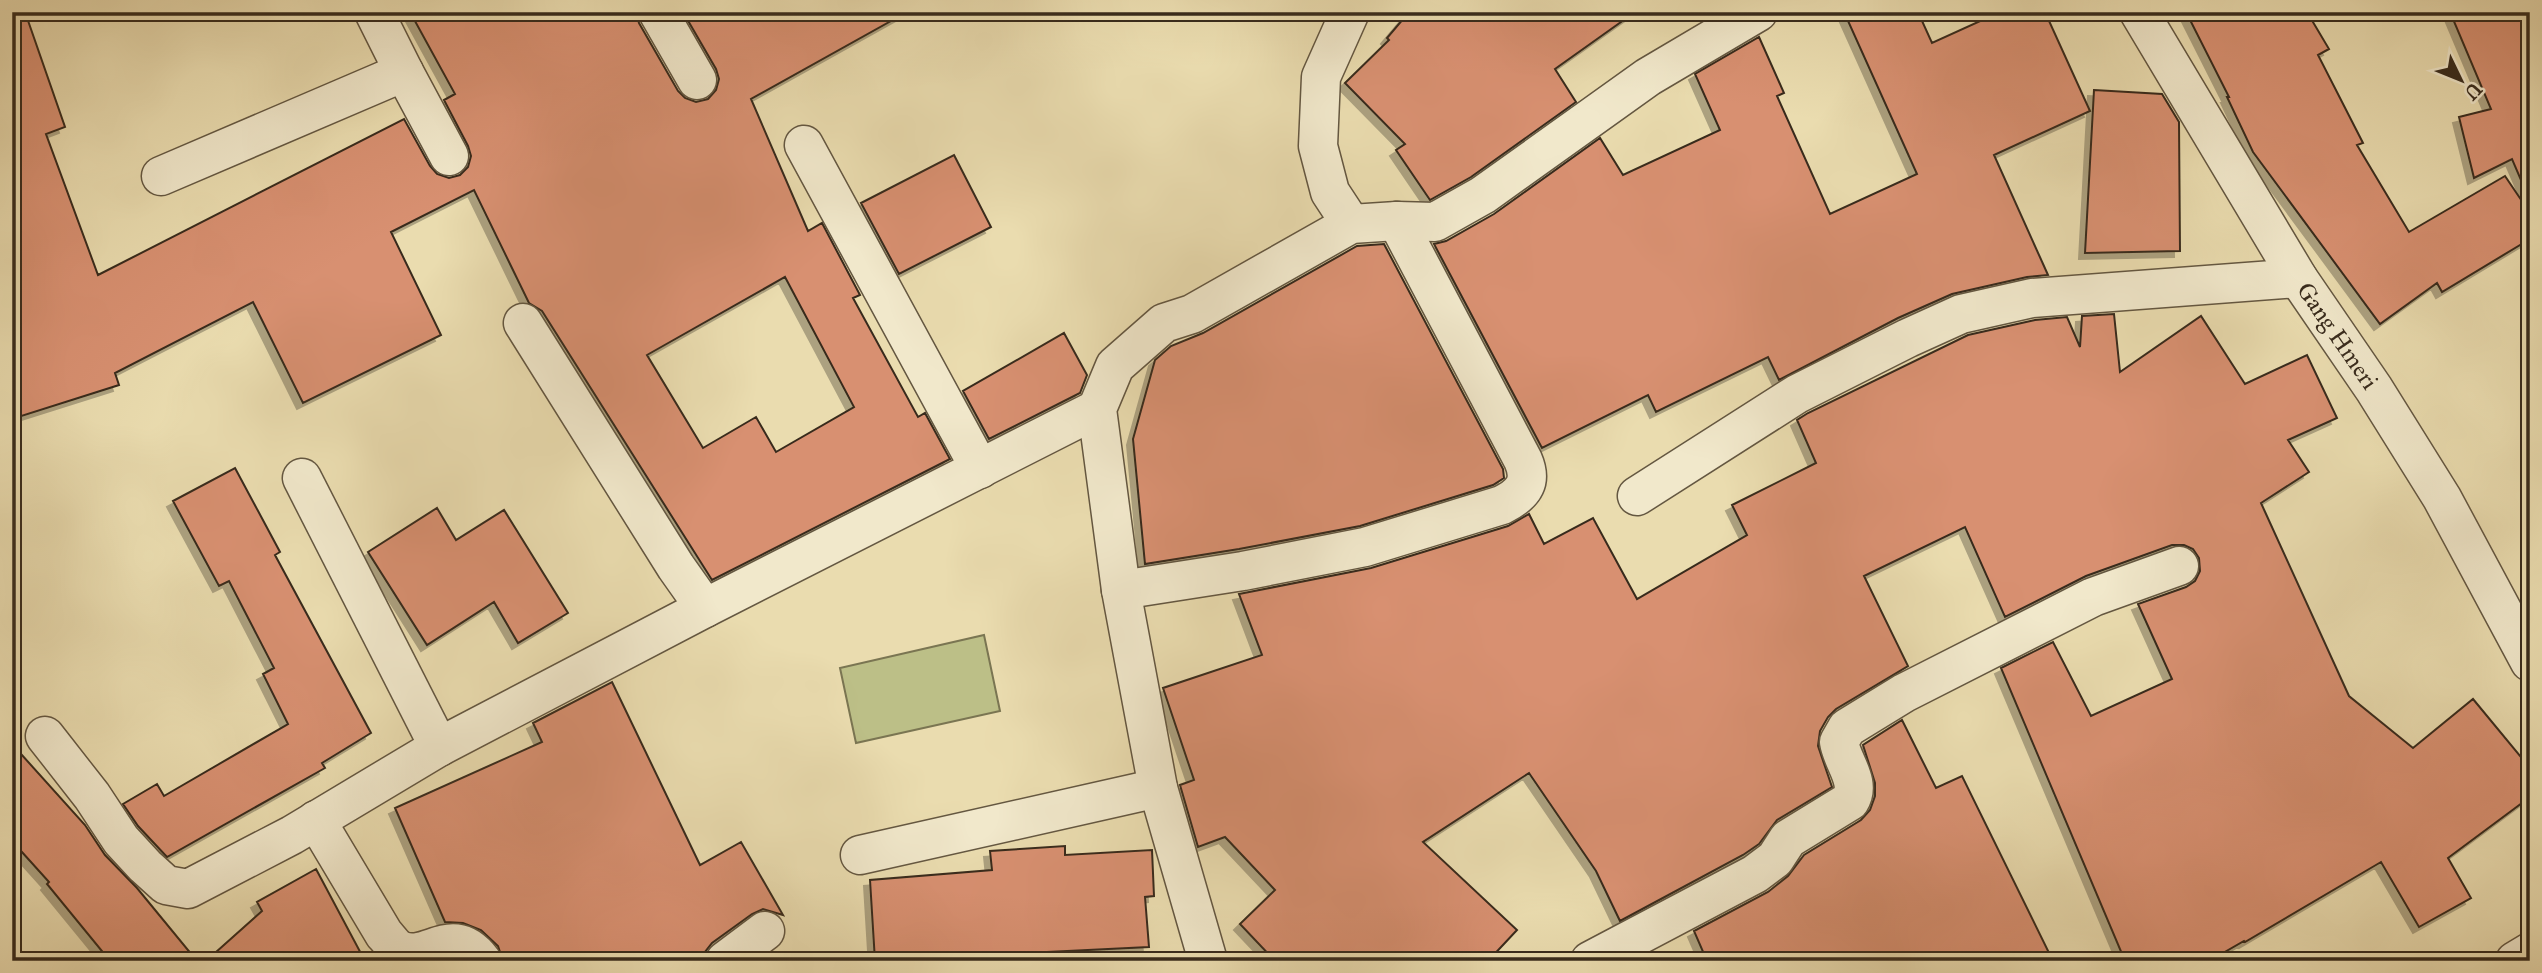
<svg xmlns="http://www.w3.org/2000/svg" width="2542" height="973" viewBox="0 0 2542 973" font-family="'IM FELL Great Primer',serif">
<style>
.green{fill:#bcbf87;stroke:#7a7552;stroke-width:2}
.building{fill:#d89071;stroke:#382b1c;stroke-width:2;fill-rule:evenodd;filter:url(#shadow)}
.lines{fill:none;stroke-linecap:round;stroke-linejoin:round}
.minor-casing{stroke:#645741;stroke-width:41}
.minor{stroke:#f1e8cb;stroke-width:38}
.labels{text-anchor:middle;dominant-baseline:central;stroke-width:5;stroke-linejoin:round;paint-order:stroke}
.street-label{font-size:24px;fill:#382b1c;stroke:#f1e8cb}
</style>
<defs>
<filter id="shadow"><feDropShadow dx="-6" dy="6" stdDeviation="0" flood-color="#0004"/></filter>
</defs>
<rect width="100%" height="100%" fill="#eadcaf"/>
<filter id="stains"><feTurbulence type="fractalNoise" baseFrequency=".00286" numOctaves="4"/><feColorMatrix values="0 0 0 0 .2 0 0 0 0 .09 0 0 0 0 .02 0 0 0 .5 -.17"/></filter>
<radialGradient id="worn" r=".72"><stop offset=".6" stop-color="#630" stop-opacity="0"/><stop offset="1" stop-color="#630" stop-opacity=".3"/></radialGradient>
<!-- green -->
<path class="green" d="M984 635 1000 711 856 743 840 668Z"/>
<!-- building -->
<path class="building" d="M12 12H25L65 127 46 134 98 275 404 119 430 166 437 174 449 178 460 175 468 167 471 156 468 146 444 100 455 94 410 12H636L639 23 678 91 685 98 696 102 708 99 716 90 719 79 716 69 683 12H907L751 99 808 231 822 223 860 295 853 298 918 417 925 413 950 459 712 580 542 311 529 303 474 190 391 232 441 335 303 403 253 302 115 373 119 385 12 419ZM785 277 854 407 776 452 756 417 703 448 647 355Z
M1409 12H1635L1555 69 1576 102 1471 177 1430 200 1396 150 1405 144 1345 83 1389 40 1387 38Z
M1844 12H1918L1932 43 2000 12H2045L2090 111 1994 155 2048 275 2027 277 1952 294 1898 318 1779 380 1768 357 1656 412 1648 395 1542 448 1434 244 1446 241 1494 214 1600 138 1623 175 1720 130 1695 74 1759 37 1784 93 1777 96 1830 214 1917 174Z
M2186 12H2307L2329 49 2318 55 2363 143 2357 145 2409 232 2505 176 2530 213V239L2442 292 2437 283 2380 324 2253 152 2227 97H2229Z
M2450 12H2530V201L2512 159 2474 178 2459 117 2491 109Z
M2094 90 2162 94 2179 122 2180 251 2085 253Z
M954 155 991 227 899 274 861 203Z
M1384 244 1503 469 1504 478 1493 485 1360 526 1239 549 1145 564 1133 439 1155 360 1171 346 1203 333 1357 246Z
M2114 314 2120 372 2201 316 2245 384 2307 355 2337 418 2288 440 2309 472 2261 503 2349 696 2413 748 2473 699 2530 768V797L2448 858 2471 898 2419 927 2381 862 2245 942 2244 941 2209 961H2125L2001 668 2053 642 2091 716 2172 679 2138 604 2186 587 2195 581 2200 571 2199 558 2193 549 2184 545H2172L2086 576 2005 617 1965 527 1864 576 1908 666 1836 709 1828 717 1820 731 1818 746 1832 787 1777 820 1759 844 1743 855 1620 921 1596 871 1529 773 1423 842 1517 930 1488 961H1275L1240 924 1275 890 1225 837 1198 847 1180 785 1194 780 1163 688 1262 655 1239 594 1371 568 1508 526 1529 514 1544 544 1593 518 1637 599 1747 535 1732 505 1816 463 1797 420 1808 413 1968 335 2035 320 2067 317 2080 347 2082 316Z
M1064 333 1087 375 1080 393 989 439 963 391Z
M235 468 280 552 275 555 371 733 322 763 325 768 167 857 138 826 123 804 157 784 164 796 288 724 263 674 274 668 229 581 219 586 173 501Z
M437 508 456 540 504 510 568 613 518 643 494 602 427 645 368 552Z
M612 682 700 865 741 842 783 915 763 909 752 914 712 943 705 952 703 961H503L498 946 481 930 463 923 445 922 395 808 542 742 533 723Z
M1902 720 1936 788 1962 776 2053 961H1707L1694 931 1768 892 1788 876 1804 855 1861 820 1870 810 1875 796V783L1863 745Z
M12 744 85 825 105 855 137 888 197 961H110L47 884 49 882 12 841Z
M1065 846V855L1152 850 1154 896 1145 897 1149 947 1008 954 1009 961H875L870 880 992 870 990 851Z
M316 869 365 961H206L262 911 257 902Z"/>
<g class="lines">
<defs>
<g id="minor">
<path d="M658 12 697 80"/>
<path d="M1350 12 1321 77 1318 146 1330 192 1351 224"/>
<path id="s1" d="M2139 12 2298 278 2374 389 2442 498 2530 662"/>
<path d="M404 72 449 156"/>
<path d="M804 145 980 469"/>
<path d="M161 176 404 72 374 12"/>
<path d="M523 323 676 567 705 608"/>
<path d="M302 478 439 747"/>
<path d="M1637 496 1797 394 1908 338 1961 314 2032 298 2298 278"/>
<path d="M1121 590 1243 571 1365 547 1502 505C1522 495 1533 483 1523 460L1397 221"/>
<path d="M45 736 92 796 121 840 145 866 166 885 188 889 292 835 439 747 705 608 1097 409"/>
<path d="M316 820 384 934C389 939 394 947 400 950 428 963 452 921 482 961"/>
<path d="M860 855 1158 788"/>
<path d="M725 961 765 931"/>
<path d="M1208 961 1158 788 1121 590 1097 409 1115 366 1164 323 1192 314 1351 224 1397 221 1435 222 1483 195 1648 77 1758 12"/>
<path d="M1590 961 1755 874 1775 859 1788 839 1850 801C1862 782 1842 762 1839 742L1847 728 1904 693 2093 597 2179 566"/>
<path d="M2515 961 2530 952"/>
</g>
</defs>
<!-- minor casing -->
<use href="#minor" class="minor-casing"/>
<!-- minor -->
<use href="#minor" class="minor"/>
</g>
<g class="labels">
<!-- street labels -->
<g class="street-label">
<text stroke="none"><textPath href="#s1" startOffset="380">Gang Hmeri</textPath></text>
</g>
</g>
<!-- margin -->
<rect width="2542" height="973" fill="none" stroke="#eadcaf" stroke-width="42"/>
<rect x="14" y="14" width="2514" height="945" fill="none" stroke="#382b1c" stroke-width="3.5"/>
<rect x="21" y="21" width="2500" height="931" fill="none" stroke="#382b1c" stroke-width="2"/>
<!-- north arrow -->
<g transform="translate(2461 80) rotate(133)" stroke="#f1e8cb" stroke-width="5" paint-order="stroke">
<path d="M0-5L12 26L0 18L-12 26Z" fill="#382b1c"/>
<text y="-10" font-size="19" font-weight="bold" text-anchor="middle" fill="#382b1c">U</text>
</g>
<rect width="100%" height="100%" filter="url(#stains)"/>
<rect width="100%" height="100%" fill="url(#worn)"/>
</svg>
